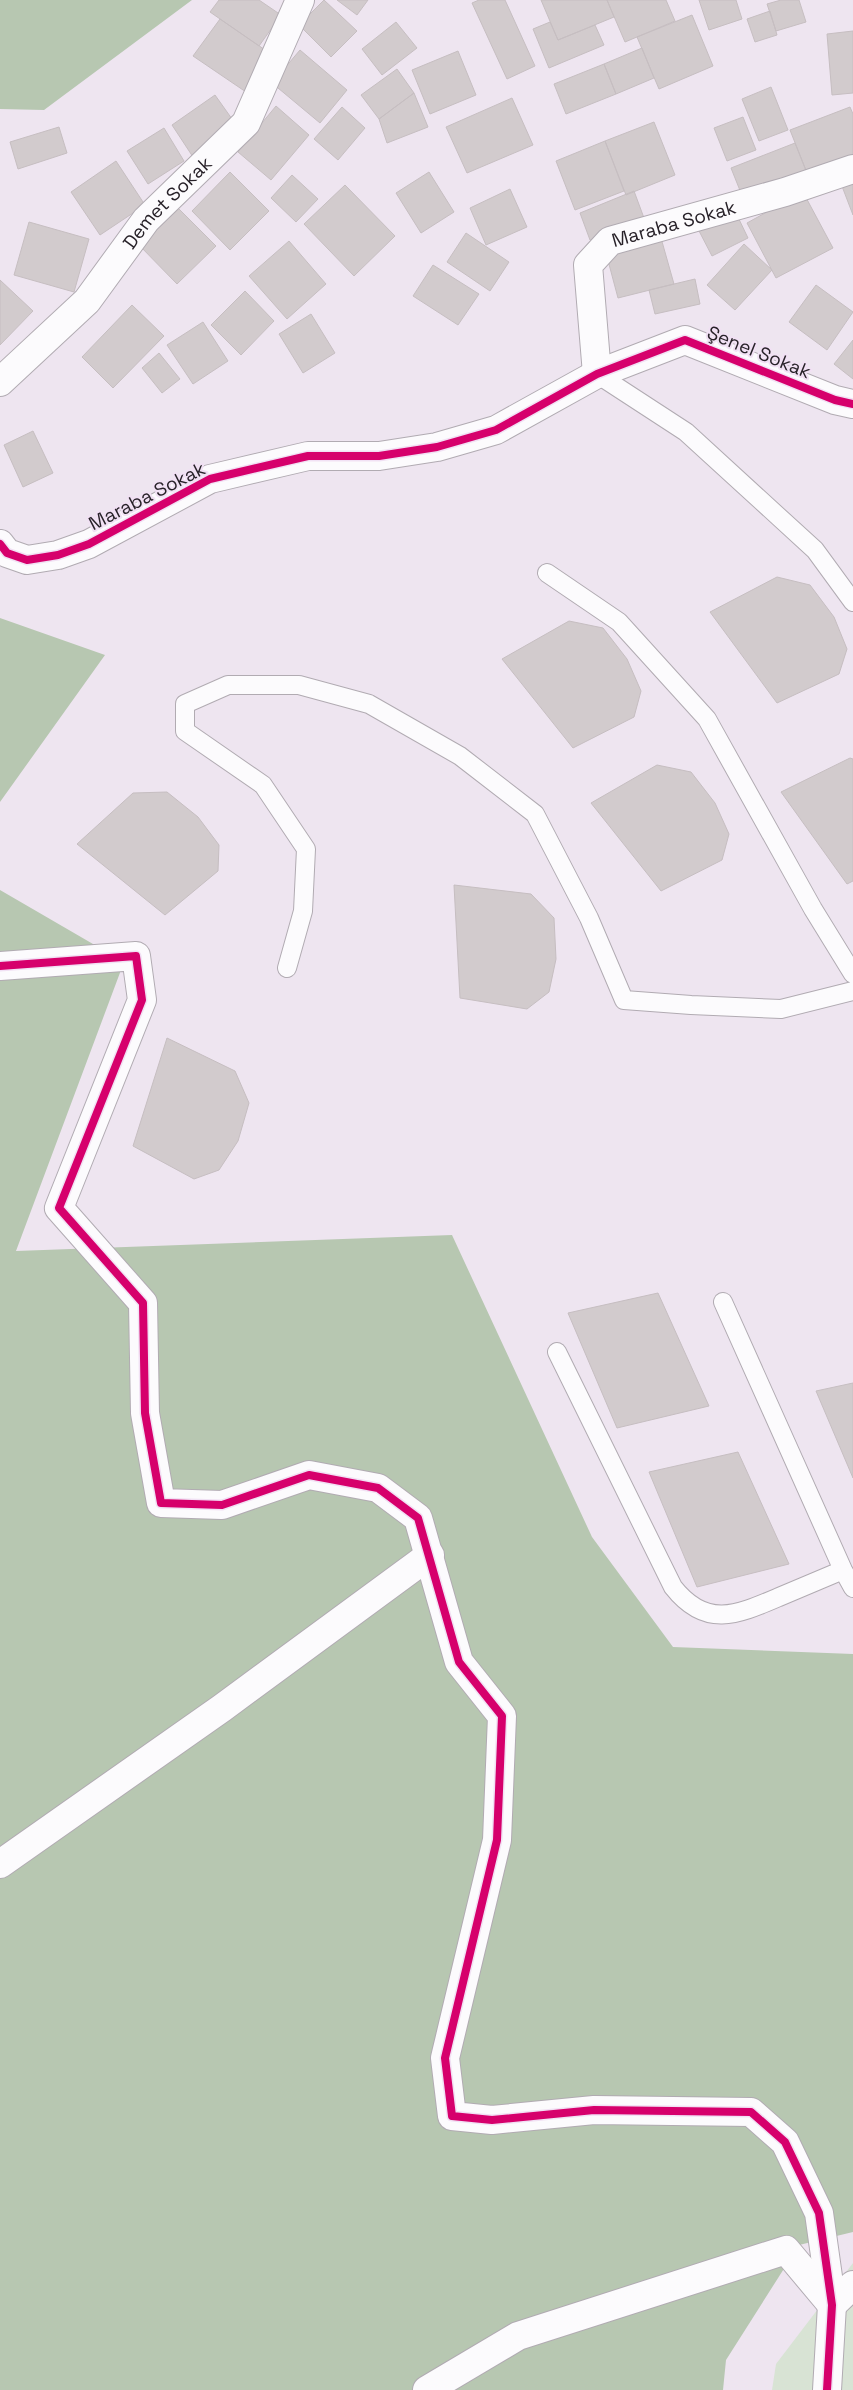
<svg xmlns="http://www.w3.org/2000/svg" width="853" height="2390" viewBox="0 0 853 2390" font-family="'Space Grotesk',sans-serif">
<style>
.green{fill:#d8e3d4}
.forest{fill:#b7c7b1}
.building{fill:#d2cbcd;stroke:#c6bec1}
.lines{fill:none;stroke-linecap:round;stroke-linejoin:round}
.lane-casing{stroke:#b1abb2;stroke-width:20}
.street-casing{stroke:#b1abb2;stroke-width:30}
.lane{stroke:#fcfbfd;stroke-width:18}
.street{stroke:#fcfbfd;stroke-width:28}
.cycleway-casing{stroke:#f1e1f4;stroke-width:11}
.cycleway{stroke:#d6006c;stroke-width:8}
.labels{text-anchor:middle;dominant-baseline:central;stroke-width:4;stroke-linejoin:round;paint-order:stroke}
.street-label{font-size:19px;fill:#282229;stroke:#f1e1f4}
</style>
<rect width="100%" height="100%" fill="#eee5f0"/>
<!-- green -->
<path class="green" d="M853 2263V2390H772L776 2364Z"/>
<!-- forest -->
<path class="forest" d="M0 0H192L44 110 0 109Z
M0 618 105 655 0 802Z
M0 890 124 962 16 1251 452 1235 592 1537 673 1647 853 1654V2232L799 2245 726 2360 723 2390H0Z"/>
<!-- building -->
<path class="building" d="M219 0H259L281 15 259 46 210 12Z
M324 0 357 31 331 57 299 25Z
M337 0H368L357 15Z
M479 0H505L535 66 507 79 472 3Z
M541 0H607L614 17 558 40Z
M607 0H666L675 21 625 42Z
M699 0H736L742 19 709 30Z
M781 0H799L806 22 776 31 767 4Z
M770 11 777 35 755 42 747 19Z
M692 15 713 66 659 89 637 37Z
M220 19 271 54 246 92 193 56Z
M396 22 417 48 382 75 362 49Z
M550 22 558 40 595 25 604 45 549 68 533 29Z
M853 31V93L832 95 827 34Z
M642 48 654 78 616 94 604 64Z
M300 50 347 90 320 123 272 83Z
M458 51 476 95 430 114 412 70Z
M604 64 616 94 566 114 554 84Z
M397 69 414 93 379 119 361 95Z
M771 87 788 130 759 141 742 99Z
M414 93 428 127 387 143 379 119Z
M215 95 237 126 193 157 172 125Z
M512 98 533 145 467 173 446 127Z
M276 106 309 135 271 180 238 152Z
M342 107 365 128 338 160 314 139Z
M850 107 853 114V160L809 178 790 130Z
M743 117 756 150 727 161 714 128Z
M654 122 675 175 626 195 605 141Z
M59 127 67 153 18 169 10 142Z
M164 128 184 161 148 184 127 151Z
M605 141 624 191 575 210 556 161Z
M795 143 809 178 745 203 731 168Z
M116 161 145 205 100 235 71 192Z
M230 172 269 211 230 250 192 211Z
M429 172 454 212 421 233 396 193Z
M292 175 318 199 296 222 271 198Z
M853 176V215L840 181Z
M345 185 395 236 354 276 304 224Z
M510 189 527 227 486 245 470 208Z
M634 191 644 218 590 240 580 213Z
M803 192 833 248 776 278 747 223Z
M176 206 216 246 177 284 138 244Z
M735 211 748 238 712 256 698 229Z
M29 222 89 239 74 292 14 275Z
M466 233 509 262 490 291 447 262Z
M661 238 674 284 618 298 606 253Z
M289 241 326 284 287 319 249 276Z
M744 244 772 270 735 310 707 285Z
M433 265 479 294 458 325 413 296Z
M695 279 700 304 655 314 649 290Z
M0 280 33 311 0 345Z
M816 285 853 312 827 350 789 322Z
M245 291 274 321 241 355 211 325Z
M132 305 164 336 113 388 82 357Z
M311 314 335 353 303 373 279 334Z
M203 322 228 361 193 384 167 345Z
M853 340V379L834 364Z
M159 353 180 379 162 393 142 368Z
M33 431 53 473 23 487 4 445Z
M777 577 810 585 834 617 847 649 839 674 777 703 710 612Z
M569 621 603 628 627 659 641 691 634 717 573 748 502 659Z
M850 758 853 759V881L847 884 781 792Z
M657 765 691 772 715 803 729 834 722 860 661 891 591 803Z
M167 792 198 817 219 845 218 871 165 915 77 844 133 793Z
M454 885 531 894 554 918 556 959 549 992 527 1009 460 998Z
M167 1038 235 1071 249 1103 238 1141 219 1170 194 1179 133 1146Z
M658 1293 709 1406 617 1428 568 1313Z
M853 1383V1478L816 1391Z
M738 1452 789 1564 697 1587 649 1472Z"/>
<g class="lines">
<defs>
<path id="lane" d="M597 374 686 432 815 550 853 602
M547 573 619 622 707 719 813 909 853 974
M287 968 303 911 306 849 263 785 185 731V704L228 685H299L369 704 460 756 535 814 589 918 624 1000 691 1005 781 1009 853 991
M723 1302 843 1570 853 1588
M557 1352 673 1587C706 1629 737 1615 779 1597 800 1588 822 1579 843 1570"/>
<g id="street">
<path id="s1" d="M597 374 588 265 610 241 785 192 853 169"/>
<path id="s2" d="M0 382 87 301 146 220 246 123 300 0"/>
<path d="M0 544 7 553 27 560 58 555 89 544 210 479 308 456H379L437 447 496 430 597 374 685 340 835 400 853 404"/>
<path d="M0 966 136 956 142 1000 59 1208 143 1303 145 1413 161 1503 222 1505 309 1475 378 1488 418 1518 459 1662 502 1716 497 1840 445 2058 452 2116 492 2120 594 2110 751 2112 785 2142 819 2213 832 2305 827 2390"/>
<path d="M0 1864 222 1708 430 1555"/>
<path d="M427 2390 518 2336 786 2250 832 2305 853 2285"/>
</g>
</defs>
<!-- lane casing -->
<use href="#lane" class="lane-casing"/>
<!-- street casing -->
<use href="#street" class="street-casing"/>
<!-- lane -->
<use href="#lane" class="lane"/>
<!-- street -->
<use href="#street" class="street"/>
<defs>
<path id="cycleway" d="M0 544 7 553 27 560 58 555 89 544 210 479 308 456H379L437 447 496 430 597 374 685 340 835 400 853 404
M0 966 136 956 142 1000 59 1208 143 1303 145 1413 161 1503 222 1505 309 1475 378 1488 418 1518 459 1662 502 1716 497 1840 445 2058 452 2116 492 2120 594 2110 751 2112 785 2142 819 2213 832 2305 827 2390"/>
</defs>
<!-- cycleway casing -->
<use href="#cycleway" class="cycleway-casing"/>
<!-- cycleway -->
<use href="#cycleway" class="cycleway"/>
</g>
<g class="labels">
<!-- street labels -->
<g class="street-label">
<text stroke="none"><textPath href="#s2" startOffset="246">Demet Sokak</textPath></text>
<text stroke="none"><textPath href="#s1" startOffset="208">Maraba Sokak</textPath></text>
<text transform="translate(759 352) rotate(22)">Şenel Sokak</text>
<text transform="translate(147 496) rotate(-27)">Maraba Sokak</text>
</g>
</g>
</svg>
